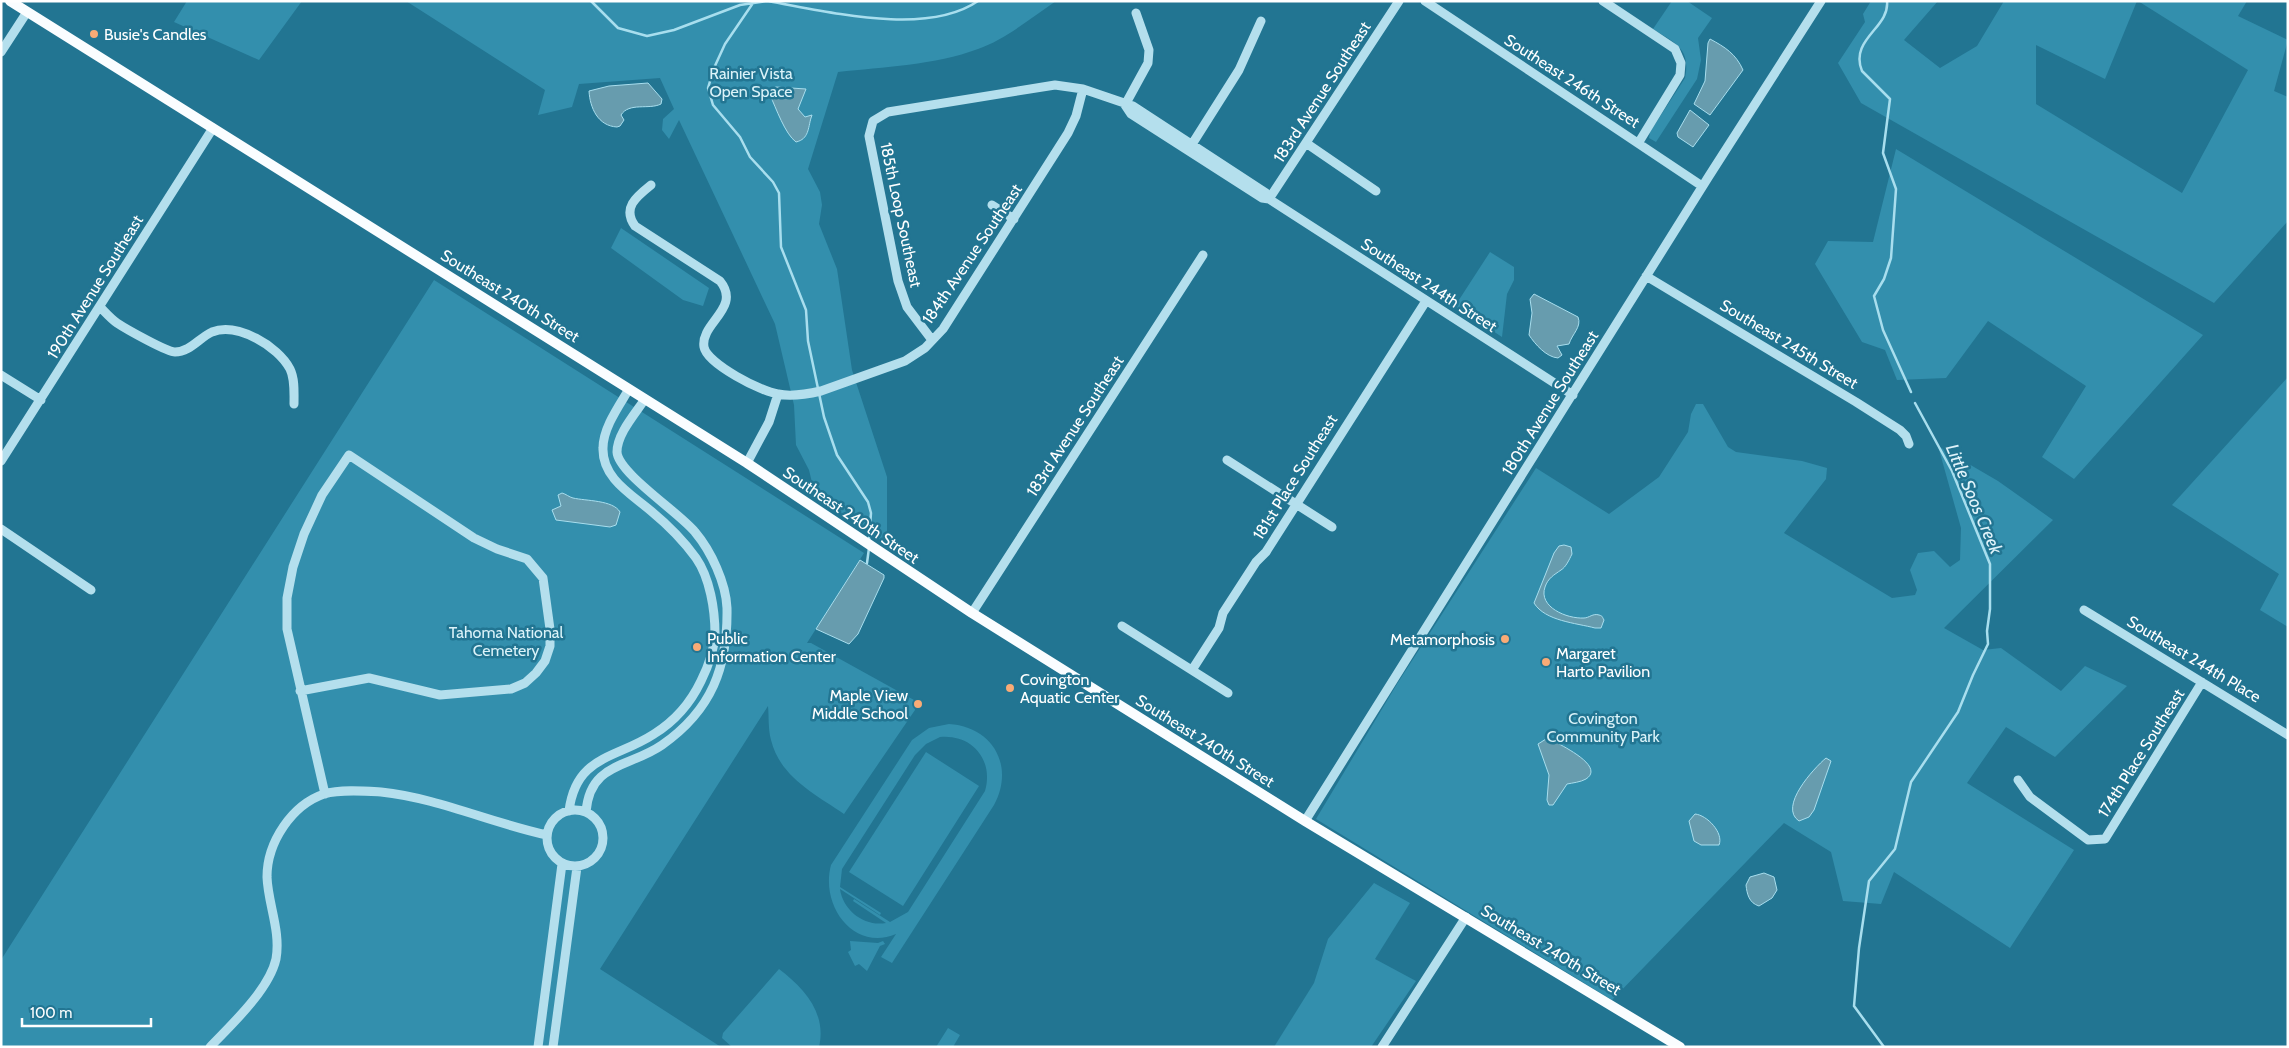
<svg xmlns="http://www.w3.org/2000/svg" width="2289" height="1048" viewBox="0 0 2289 1048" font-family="Cabin,sans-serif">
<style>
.green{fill:#338fad;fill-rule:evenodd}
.water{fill:#679cae;stroke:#a8deee}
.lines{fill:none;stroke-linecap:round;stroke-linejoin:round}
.stream{stroke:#a8deee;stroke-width:2.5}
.minor{stroke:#b4dfed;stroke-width:9}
.major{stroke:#fafdff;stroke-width:10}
.poi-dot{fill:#f9ab76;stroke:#227592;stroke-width:2}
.labels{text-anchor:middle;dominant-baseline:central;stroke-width:5;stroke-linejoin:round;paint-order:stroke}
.poi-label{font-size:16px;fill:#fff;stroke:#227592;text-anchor:start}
.park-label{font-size:16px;fill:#dbf3f9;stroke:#227592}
.street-label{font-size:16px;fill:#fff;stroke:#227592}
.water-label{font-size:18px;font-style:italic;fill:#e0f3fa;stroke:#227592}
</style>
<rect width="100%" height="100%" fill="#227592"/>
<!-- green -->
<path class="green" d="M187 1H302L259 60 174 22Z
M406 1H1056C1031 18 1006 39 978 49 935 65 883 67 838 72L808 169 820 192 822 205 819 224 837 269 852 370 887 477V545L815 495 809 470 796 445 794 405 775 324 679 120 669 139 662 130 663 119 674 109 660 78 579 84 572 107 538 115 545 90Z
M1672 1H1687L1712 18 1698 38 1701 60 1697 79 1656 142 1649 138 1650 132 1685 78C1691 48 1675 43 1653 29Z
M1871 1H1938L1904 40 1940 68 1977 46 2004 1H2137L2105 79 2036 45V104L2182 193 2248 70 2138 1H2247L2238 16 2288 40 2274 91 2288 97V221L2214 303 1861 103 1838 63 1865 22 1863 14Z
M1896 149 2203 335 2074 479 2042 457 2086 386 1988 321 1946 378 1897 380 1885 350 1862 342 1815 264 1828 241 1873 242Z
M621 228 709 288 703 306 683 300 611 248Z
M1490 252 1514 267V280L1507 294 1502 337 1455 306Z
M434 280 864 553 807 643H811L914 700 915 710 844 814C815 794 780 777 771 740 768 729 769 716 768 706L600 969 721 1047H1V960Z
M2288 377V627L2260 610 2279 574 2172 505Z
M1696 404H1703L1728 447 1736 452 1802 461 1827 468 1826 479 1784 533 1892 598 1915 595 1917 590 1910 570 1918 553 1934 551 1950 567 1960 560 1961 528 1938 446 1998 481 2053 520 1944 628 1983 650 2001 648 2061 691 2085 666 2127 686 2055 757 2006 727 1967 783 2074 850 2010 948 1894 872 1881 904 1843 901 1831 852 1784 823 1612 1000 1316 819 1397 684 1536 468 1609 514 1659 477 1688 432 1691 414Z
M949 724C993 727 1015 766 994 805L892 963 881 957 896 934C854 952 820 906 831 865L912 740 929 728ZM940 737C972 734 994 760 985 791L908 912 890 922 854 899 853 901 886 923C865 927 843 911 840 889L880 915 881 913 840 887 842 869 915 755 926 744Z
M926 752 979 786 903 906 849 872Z
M1374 883 1410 903 1375 959 1416 981 1371 1047H1274L1314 983 1328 939Z
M850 941 878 943 883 941 885 944 880 946 867 971 859 964 855 966 848 952 851 950Z
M779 969C804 988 827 1013 819 1047H732L722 1038 723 1033Z
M948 1028 960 1035 953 1047H936Z"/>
<!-- water -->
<path class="water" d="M1710 39C1725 47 1736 54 1743 70L1710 115 1694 104 1705 81 1708 43Z
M648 83 662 99 661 104C649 110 629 102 621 115L624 120 620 126 617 127C598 126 590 108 589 91L609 86Z
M776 87 806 89 798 109 805 117 812 115 811 118C808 128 809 139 796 142 785 134 776 108 770 95L771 89Z
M1690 110 1709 125 1693 147 1678 137 1677 133Z
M1534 294 1578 317C1582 327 1572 334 1569 344L1557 346 1562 355 1558 358C1546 357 1535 344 1529 335L1532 313 1530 299Z
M562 493C566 494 569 497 573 498 586 501 613 500 620 512L616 525 610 527 556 520 552 510 561 506 558 495Z
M1564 545 1571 547 1572 554C1569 560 1566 567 1561 570 1554 575 1548 578 1545 587 1538 607 1567 619 1584 618 1589 618 1593 613 1599 615 1603 616 1602 617 1604 620L1601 628H1595C1576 623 1545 621 1534 603L1554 553 1559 546Z
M860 560 884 575V578L858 634 849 644 816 629Z
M1546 739 1552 740C1560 745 1606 766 1586 779 1581 782 1572 783 1567 784L1553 805H1549L1547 800 1549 775 1538 744Z
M1826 758 1831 761 1814 810 1809 817 1799 821C1778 807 1814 768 1826 758Z
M1695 814C1707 815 1724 833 1719 845H1701L1694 841 1689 821Z
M1764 873 1774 877 1777 890 1772 898 1759 906C1749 903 1747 894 1746 885L1750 877Z"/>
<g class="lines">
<!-- stream -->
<path class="stream" d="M591 1 618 28 647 36 674 30 740 5 767 1
M767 1C826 11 926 37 978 1
M1887 1C1890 28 1849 39 1862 71L1890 99 1883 153 1896 189 1891 258 1884 279 1874 296 1883 330 1911 392
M753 3 725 44 714 68 708 88 713 105 740 137 750 157 773 182 779 193 781 247 806 310 808 341 824 417 837 455 868 502 871 513 869 540
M867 563 869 548
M1884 1047 1854 1006 1859 948 1869 881 1895 849 1911 782 1958 712 1973 675 1988 644 1987 631 1990 609V564L1952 471 1915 403"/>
<!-- minor -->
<path class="minor" d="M1399 1 1269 199 1573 395
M1425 1 1702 186
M1603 1 1675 49 1681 63 1680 75 1639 142
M1 52 27 12
M1125 105 1148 63 1149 50 1136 13
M1306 143 1376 191
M1189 149 1239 70 1261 21
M651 185C636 197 622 208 635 226L720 281C742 308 700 323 704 347 707 364 762 392 778 394 791 397 808 394 821 391L905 361 925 348 943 329 1068 133 1076 116 1083 89
M992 205 1014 219
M1646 276 1856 402 1900 430 1906 436 1909 444
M100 307C105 312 111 319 117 323 126 329 167 352 175 352 190 352 199 338 212 332 237 322 278 346 290 369 295 379 294 393 294 404
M932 340 907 307 898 281 869 136 873 121 888 112 1055 85 1083 89 1133 106 1266 193 1269 199 1262 198 1131 114 1125 105
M1 375 41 400
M1227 460 1332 527
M1 461 213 128
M747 463 769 422 778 394
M1 529 91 590
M2084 610 2288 735
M972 613 1203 255
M1122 626 1228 693
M1192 670 1219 628 1223 613 1256 562 1266 552 1426 301
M300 691 369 678 440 695 511 689 525 683 536 673 545 661 550 646V629L543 578 527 559 497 549 474 538 349 455 322 495 304 534 293 567 287 598V629L325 794
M2018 780 2030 797 2088 840 2105 839 2202 682
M547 838a28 28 0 1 1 56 0a28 28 0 1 1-56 0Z
M569 811C576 755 616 759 654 734 675 721 690 704 701 681 708 667 714 650 715 634 715 610 710 578 696 558 683 540 668 525 651 511 631 494 602 478 603 448 603 428 619 406 629 389
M586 812C590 762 629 768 662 745 712 710 728 667 727 608 726 583 711 551 695 532 680 513 618 473 617 452 617 434 635 414 645 399
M1305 821 1709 176 1821 1
M210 1047C231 1025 269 990 276 959 281 931 268 904 267 877 267 842 292 805 324 794 340 789 365 791 381 792 438 798 491 823 547 835
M538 1047 562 864
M553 1047 577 867
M1382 1047 1466 917"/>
<!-- major -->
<path class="major" d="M10 1 747 463 972 613 1305 821 1680 1047"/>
</g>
<!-- markers -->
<g class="poi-dot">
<circle cx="94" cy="34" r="5"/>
<circle cx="1505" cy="639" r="5"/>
<circle cx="697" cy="647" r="5"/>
<circle cx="1546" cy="662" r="5"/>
<circle cx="1010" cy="688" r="5"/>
<circle cx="918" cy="704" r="5"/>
</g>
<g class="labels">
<!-- poi labels -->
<g class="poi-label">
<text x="104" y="34">Busie's Candles</text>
<text x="707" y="638">Public<tspan x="707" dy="18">Information Center</tspan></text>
<text x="1495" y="639" text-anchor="end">Metamorphosis</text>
<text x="1556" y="653">Margaret<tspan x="1556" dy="18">Harto Pavilion</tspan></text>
<text x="1020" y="679">Covington<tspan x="1020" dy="18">Aquatic Center</tspan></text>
<text x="908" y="695" text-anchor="end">Maple View<tspan x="908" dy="18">Middle School</tspan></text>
</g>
<!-- park labels -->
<g class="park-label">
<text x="751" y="73">Rainier Vista<tspan x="751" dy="18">Open Space</tspan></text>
<text x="506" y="632">Tahoma National<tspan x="506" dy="18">Cemetery</tspan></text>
<text x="1603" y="718">Covington<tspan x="1603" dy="18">Community Park</tspan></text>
</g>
<!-- street labels -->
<g class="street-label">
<text transform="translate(1572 81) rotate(33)">Southeast 246th Street</text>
<text transform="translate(1322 92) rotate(-57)">183rd Avenue Southeast</text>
<text transform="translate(901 215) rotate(78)">185th Loop Southeast</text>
<text transform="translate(972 254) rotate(-56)">184th Avenue Southeast</text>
<text transform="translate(1429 285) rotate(33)">Southeast 244th Street</text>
<text transform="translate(95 287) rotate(-58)">190th Avenue Southeast</text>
<text transform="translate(510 296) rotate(32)">Southeast 240th Street</text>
<text transform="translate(1789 344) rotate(31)">Southeast 245th Street</text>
<text transform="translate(1550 403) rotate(-58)">180th Avenue Southeast</text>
<text transform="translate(1075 426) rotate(-57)">183rd Avenue Southeast</text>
<text transform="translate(1295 477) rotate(-58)">181st Place Southeast</text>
<text transform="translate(851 515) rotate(34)">Southeast 240th Street</text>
<text transform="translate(2194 659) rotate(31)">Southeast 244th Place</text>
<text transform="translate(1205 741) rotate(32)">Southeast 240th Street</text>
<text transform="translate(2141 753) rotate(-58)">174th Place Southeast</text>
<text transform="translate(1551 950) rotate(31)">Southeast 240th Street</text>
</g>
<!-- water labels -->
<g class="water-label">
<text transform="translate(1974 499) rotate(67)">Little Soos Creek</text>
</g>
</g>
<!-- border -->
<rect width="2289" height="1048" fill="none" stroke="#ffffff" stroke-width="5"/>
<!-- scale -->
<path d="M22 1018v8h129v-8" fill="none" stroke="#ffffff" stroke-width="2.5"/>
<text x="30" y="1018" font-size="15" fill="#ffffff" stroke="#227592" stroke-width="4" paint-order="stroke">100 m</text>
</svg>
